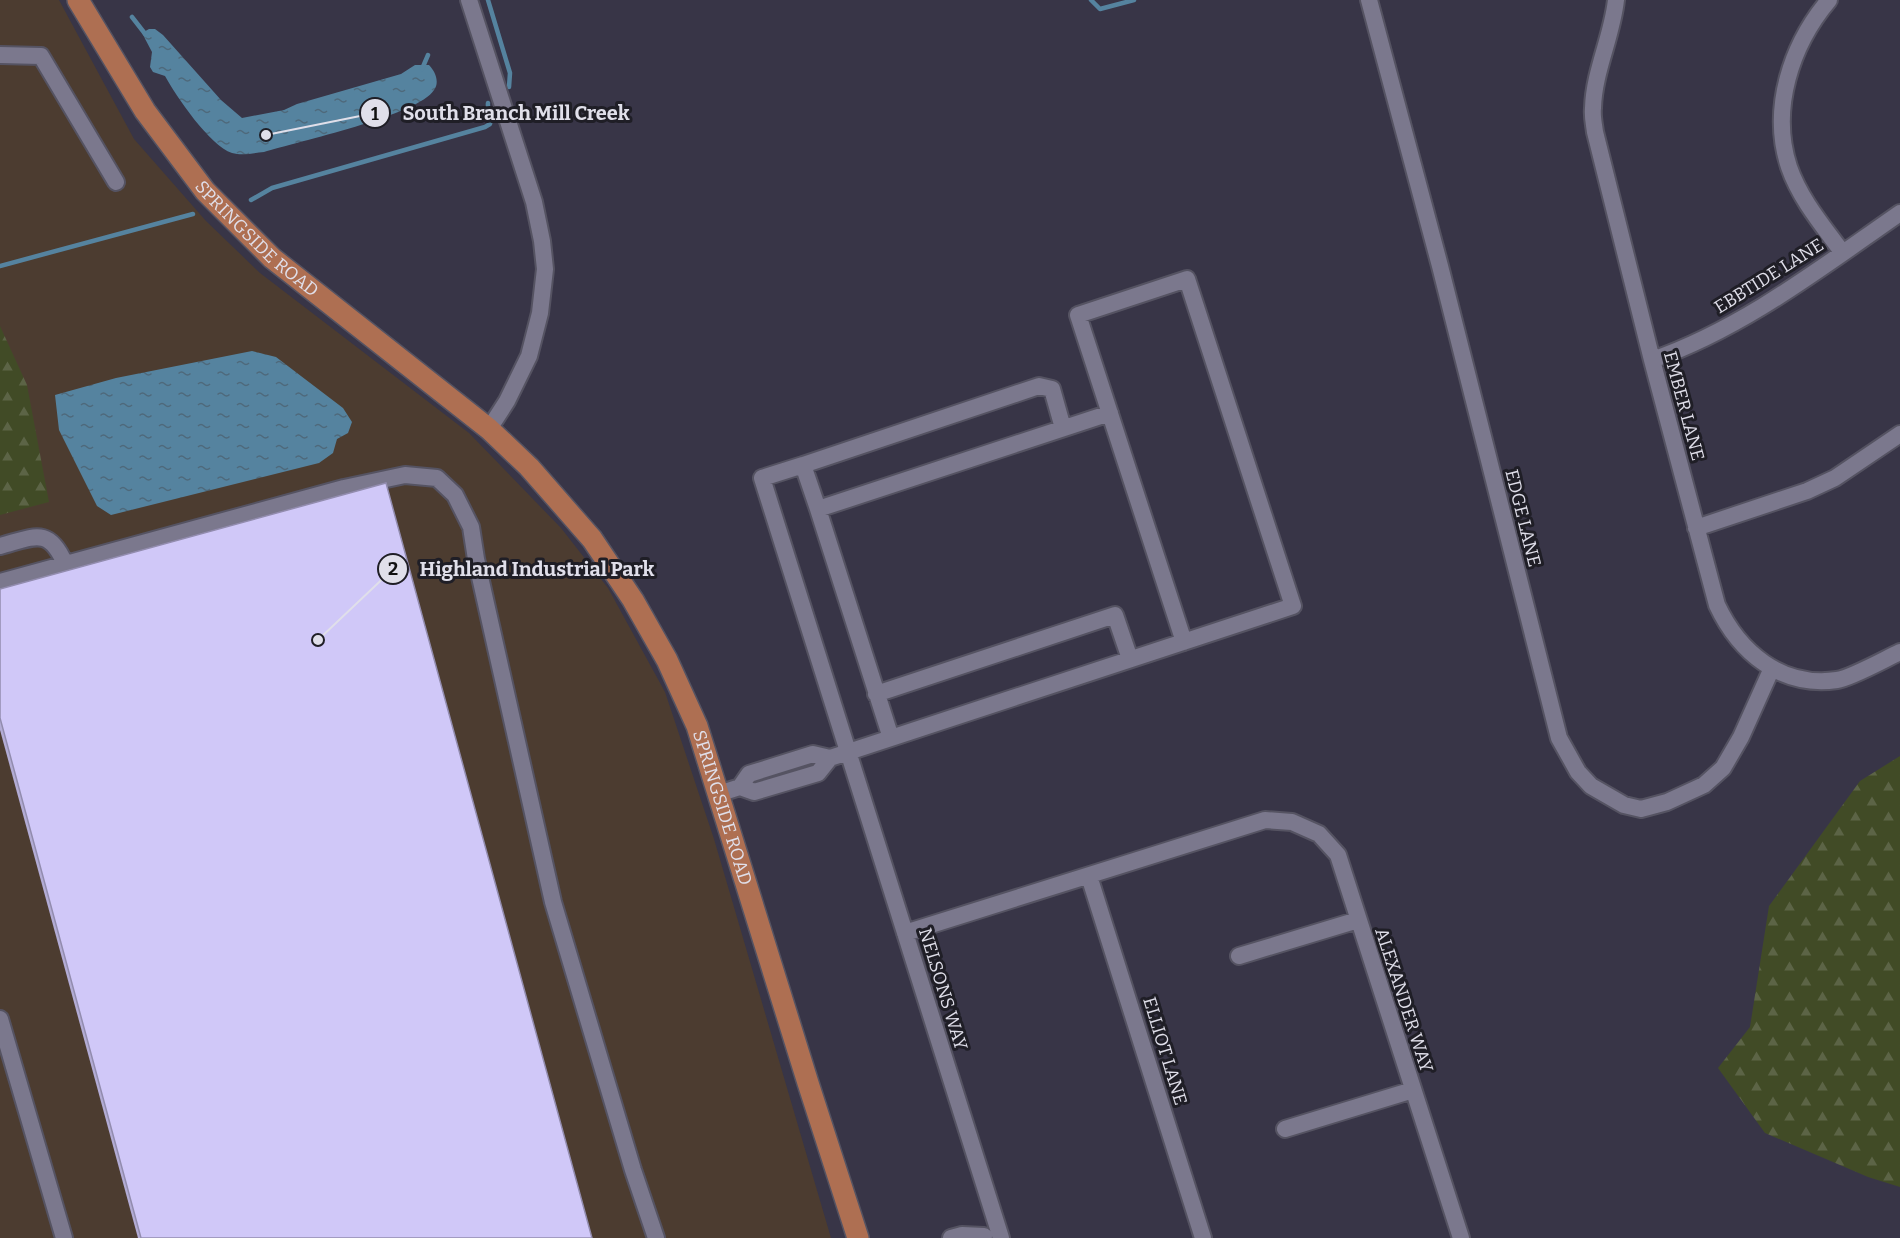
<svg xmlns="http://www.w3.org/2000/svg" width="1900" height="1238" viewBox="0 0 1900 1238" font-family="Bitter,serif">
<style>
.industrial{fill:#4c3c30}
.forest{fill:url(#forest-firs)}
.water{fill:url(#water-ripples)}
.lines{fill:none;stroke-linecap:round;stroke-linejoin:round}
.stream{stroke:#55839f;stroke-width:4.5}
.minor-casing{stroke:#555362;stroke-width:20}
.major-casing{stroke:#555362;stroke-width:24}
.minor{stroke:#7b788d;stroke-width:16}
.major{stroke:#ae6f52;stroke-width:21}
.wall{fill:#b3acd5}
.building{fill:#d0c8f8;stroke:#928cae;stroke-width:1.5}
.labels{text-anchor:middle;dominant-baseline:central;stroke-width:6;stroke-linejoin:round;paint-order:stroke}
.street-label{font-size:18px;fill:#e0dfea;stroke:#1f1e26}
.leader{fill:none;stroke:#e0dfea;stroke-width:2}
.callout-dot{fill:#e0dfea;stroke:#1f1e26;stroke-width:2}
.mark-label{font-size:18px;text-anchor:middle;font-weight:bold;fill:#111}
.callout-label{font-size:20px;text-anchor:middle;font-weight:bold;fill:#e0dfea;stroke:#1f1e26;stroke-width:6;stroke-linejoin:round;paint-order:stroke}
</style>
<defs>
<pattern id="forest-firs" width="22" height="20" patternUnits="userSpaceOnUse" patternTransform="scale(1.5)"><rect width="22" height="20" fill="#414b26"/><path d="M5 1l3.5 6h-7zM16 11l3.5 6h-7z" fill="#5c6446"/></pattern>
<pattern id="water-ripples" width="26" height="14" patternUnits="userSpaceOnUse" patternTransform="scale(1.5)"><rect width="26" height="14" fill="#55839f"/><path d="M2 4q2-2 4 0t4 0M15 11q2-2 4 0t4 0" fill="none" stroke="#4e697b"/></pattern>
</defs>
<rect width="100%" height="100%" fill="#383547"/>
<!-- industrial -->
<path class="industrial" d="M0 0H59L134 139 206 221 260 273 469 433 561 528 608 588 665 692 714 839 831 1238H0Z"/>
<!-- forest -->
<path class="forest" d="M0 326 27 385 49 502 0 515Z
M1900 756V1187L1868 1177 1765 1133 1718 1068 1750 1027 1769 906 1860 781Z"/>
<!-- water -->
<path class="water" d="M149 29H155L163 35 221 100 242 118 284 110 297 104 401 74 415 65H429C435 71 440 82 434 90 419 115 296 142 264 152 253 153 243 156 232 153 210 146 176 96 165 76L153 72 150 67 152 52 142 33Z
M252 351 276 357 343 408 352 422 348 433 337 439 333 453 319 463 111 515 97 506 59 430 55 395 116 378Z"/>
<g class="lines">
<!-- stream -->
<path class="stream" d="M488 0 510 73 509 87
M1091 0 1100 9 1134 0
M132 17 146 35
M422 69 428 55
M251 200 272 188 485 127 490 124C492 117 487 111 488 103
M0 266 193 214"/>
<defs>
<path id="minor" d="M469 0 534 202 542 241 545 269 540 313 529 356 507 401 489 429
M1369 0 1440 266 1559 738 1578 772 1591 786 1624 805 1641 809 1667 802 1704 785 1723 768 1741 737 1772 668
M1616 0C1612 37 1594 71 1593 108 1592 116 1594 124 1595 132L1652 360 1717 605C1739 652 1781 688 1837 680 1851 678 1885 659 1900 652
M1829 0C1791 45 1770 109 1789 167 1800 199 1823 226 1842 252
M0 55 41 56 116 182
M1652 360C1742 329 1822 267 1900 213
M1063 428 1052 389 1039 386 803 465 818 509 1110 413
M803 465 762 478 1001 1238
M818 509 891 738
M1696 528 1807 491 1835 478 1900 434
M0 546C34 537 49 526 65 564
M0 582 344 488 405 475 437 478 455 495 471 527 476 559 553 902 633 1170 656 1238
M876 694 1115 615 1130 659
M740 787 754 792 818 773 830 758
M718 794 740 787 749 774 813 754 830 758 1293 606 1187 279 1078 315 1184 642
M1089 876 1203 1238
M905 933 1265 820 1292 822 1319 834 1338 855 1461 1238
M1239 956 1358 920
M0 1019 64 1238
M1285 1129 1413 1090
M951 1238 962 1235 984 1236"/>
<g id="major">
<path id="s1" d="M78 0 145 111 205 191 272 258 489 429 529 467 592 539 633 600 667 660 697 726 808 1083 858 1238"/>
</g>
</defs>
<!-- minor casing -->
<use href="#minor" class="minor-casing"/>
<!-- major casing -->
<use href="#major" class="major-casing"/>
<!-- minor -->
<use href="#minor" class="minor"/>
<!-- major -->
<use href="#major" class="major"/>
</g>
<!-- wall -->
<path class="wall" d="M0 589 592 1238H138L0 730Z"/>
<!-- building -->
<path class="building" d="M386 483 592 1238H141L0 718V589Z"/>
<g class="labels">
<!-- street labels -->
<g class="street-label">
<text stroke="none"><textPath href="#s1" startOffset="300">SPRINGSIDE ROAD</textPath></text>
<text transform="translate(1769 276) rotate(-32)">EBBTIDE LANE</text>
<text transform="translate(1684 406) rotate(75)">EMBER LANE</text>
<text transform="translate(1523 518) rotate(76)">EDGE LANE</text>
<text stroke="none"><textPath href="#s1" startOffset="1052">SPRINGSIDE ROAD</textPath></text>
<text transform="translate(943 989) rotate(73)">NELSONS WAY</text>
<text transform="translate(1404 1000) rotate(72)">ALEXANDER WAY</text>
<text transform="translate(1165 1051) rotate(73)">ELLIOT LANE</text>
</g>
</g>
<!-- callouts -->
<path class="leader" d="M266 135L375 113M318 640L393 569"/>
<g class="callout-dot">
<circle cx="266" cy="135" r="6"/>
<circle cx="318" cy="640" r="6"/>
<circle cx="375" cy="113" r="15"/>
<circle cx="393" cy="569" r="15"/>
</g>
<g class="mark-label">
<text x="375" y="120">1</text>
<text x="393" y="575">2</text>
</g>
<g class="callout-label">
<text x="516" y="120">South Branch Mill Creek</text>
<text x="537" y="576">Highland Industrial Park</text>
</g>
</svg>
